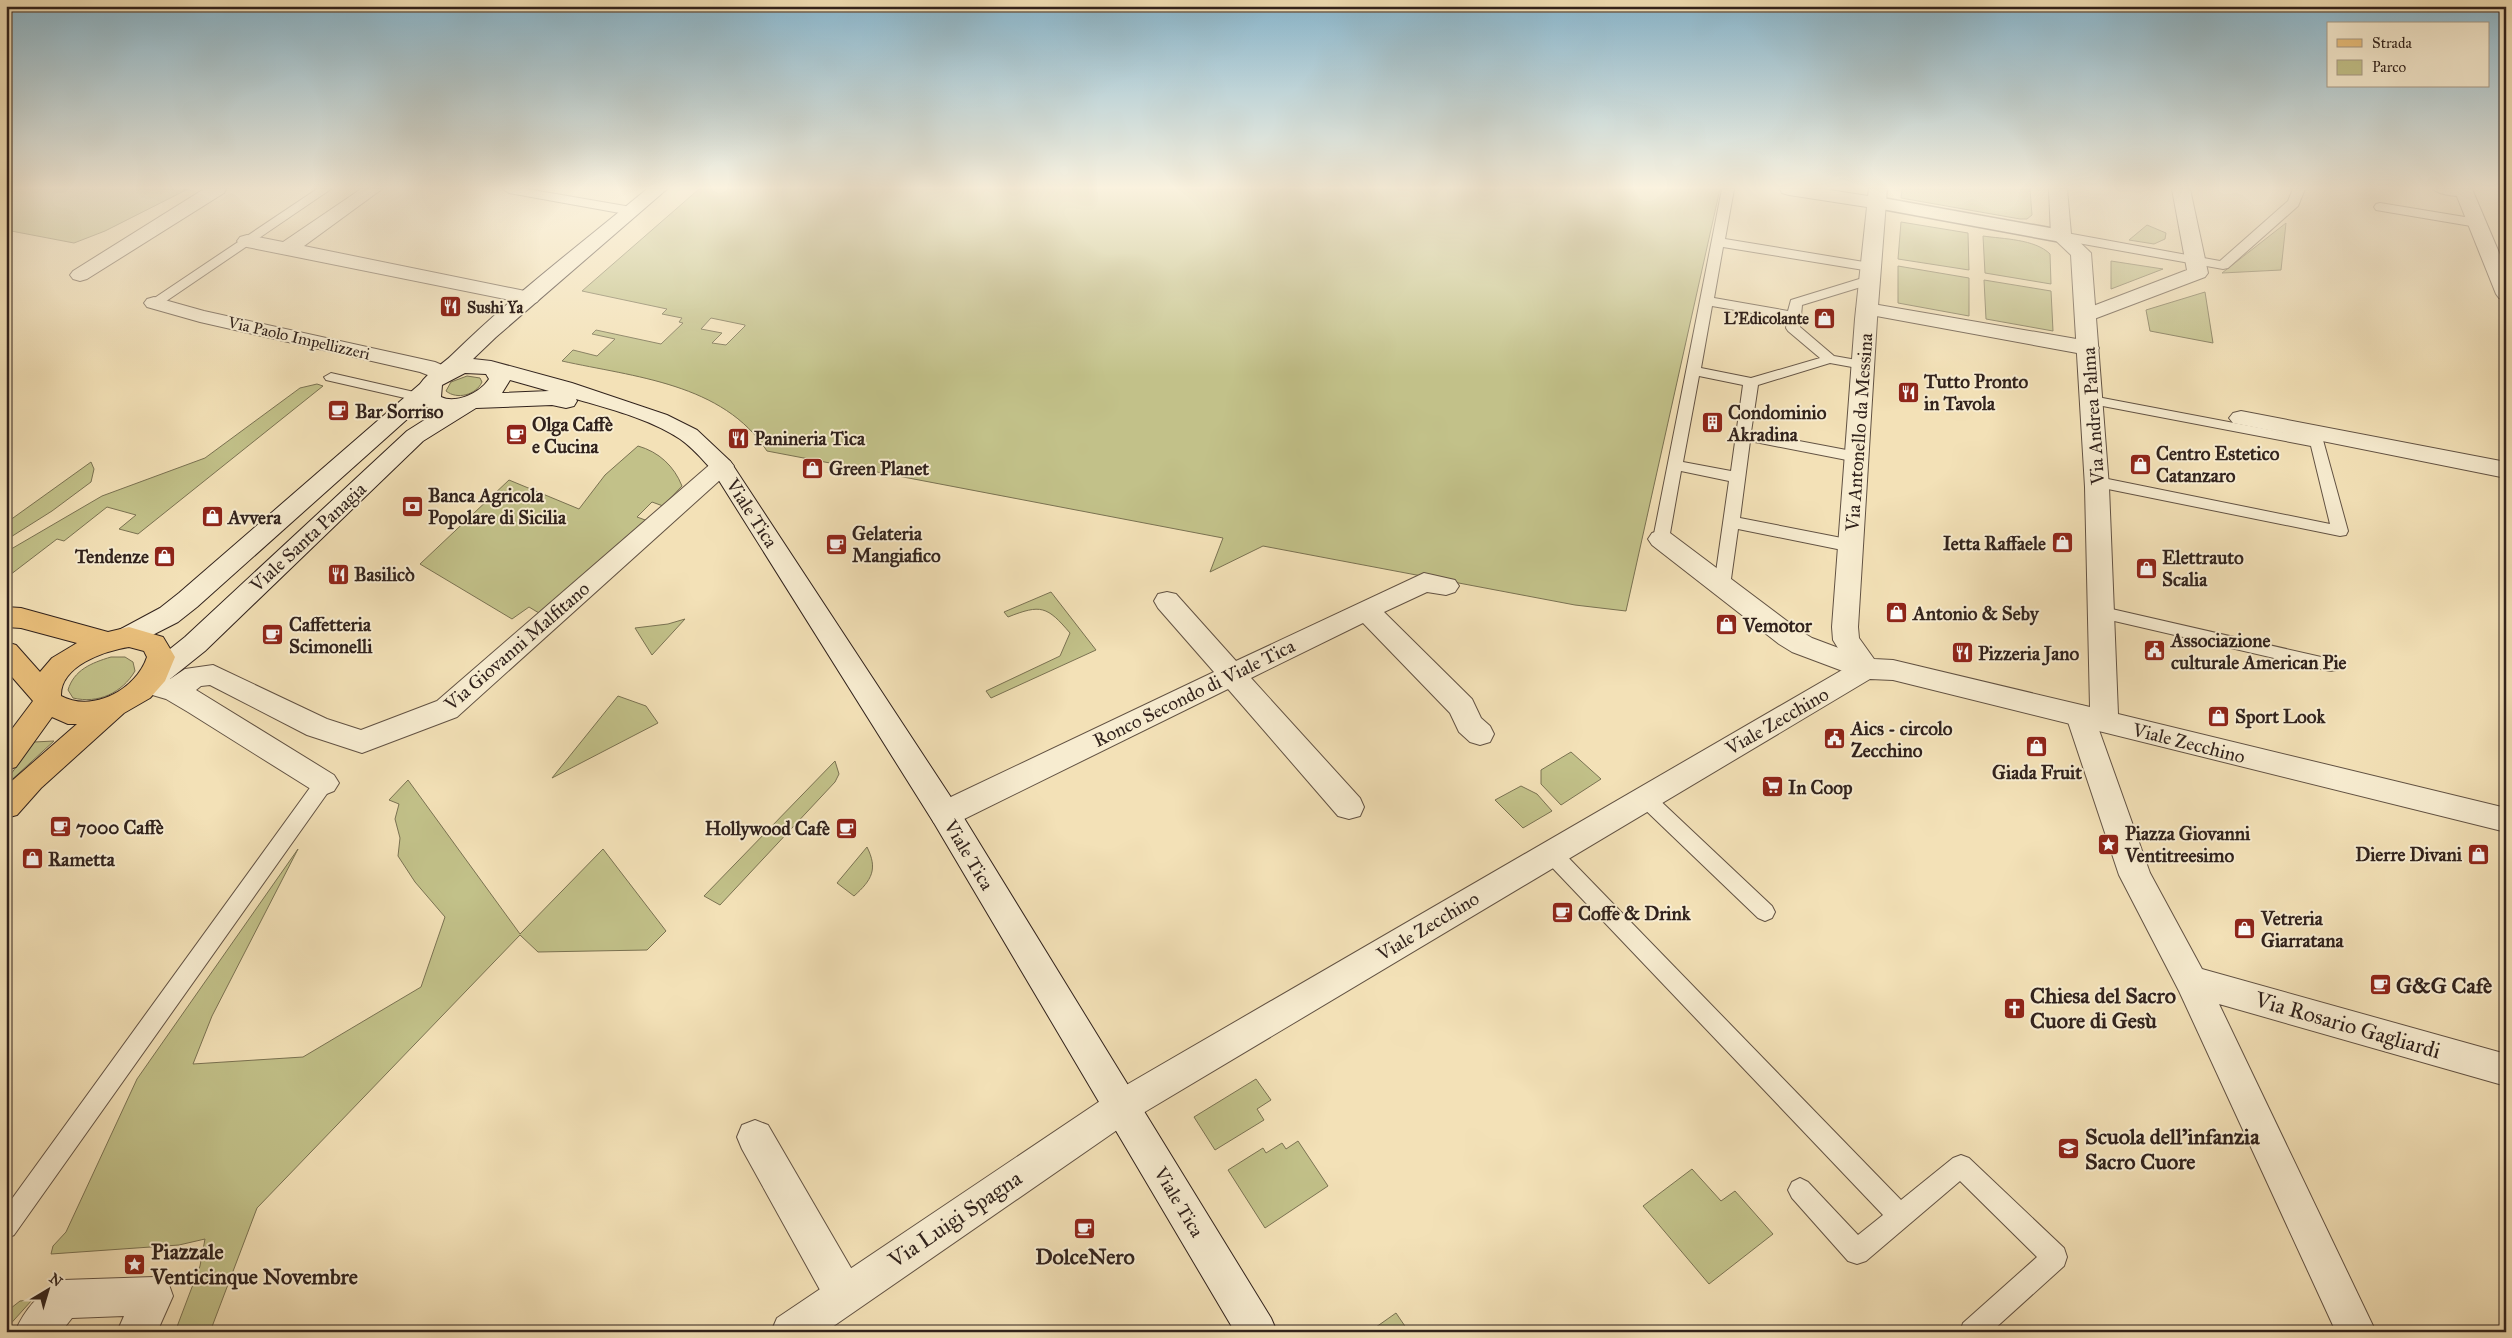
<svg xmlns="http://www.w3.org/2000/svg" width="2512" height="1338" viewBox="0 0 2512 1338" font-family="'IM FELL Great Primer',serif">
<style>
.green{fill:#c2c189;stroke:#7a7252;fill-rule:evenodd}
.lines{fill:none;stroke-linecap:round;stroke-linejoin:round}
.service-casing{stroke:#625243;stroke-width:2}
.pedestrian-casing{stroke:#625243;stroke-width:3}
.minor-casing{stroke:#625243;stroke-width:2}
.tertiary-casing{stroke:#625243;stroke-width:2}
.secondary-casing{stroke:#31221c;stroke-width:2}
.primary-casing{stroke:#31221c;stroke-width:2}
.service{fill:#f7ecd0;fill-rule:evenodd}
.pedestrian{fill:#f7ecd0;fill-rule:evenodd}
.minor{fill:#f7ecd0;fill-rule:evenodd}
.tertiary{fill:#f7ecd0;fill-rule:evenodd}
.secondary{fill:#f7ecd0;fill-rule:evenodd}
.primary{fill:#eac07c;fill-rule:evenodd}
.labels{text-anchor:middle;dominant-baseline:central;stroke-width:4;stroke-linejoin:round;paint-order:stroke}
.far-poi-label{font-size:16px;font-weight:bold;fill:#31221c;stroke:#f7ecd0;text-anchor:start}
.far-street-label{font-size:16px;fill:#31221c;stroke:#f7ecd0}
.poi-label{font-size:19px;font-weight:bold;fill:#31221c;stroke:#f7ecd0;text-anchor:start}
.street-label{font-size:19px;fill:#31221c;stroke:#f7ecd0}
.near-poi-label{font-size:22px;font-weight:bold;fill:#31221c;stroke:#f7ecd0;text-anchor:start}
.near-street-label{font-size:22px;fill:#31221c;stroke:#f7ecd0}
</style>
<rect width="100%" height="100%" fill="#f3e1b7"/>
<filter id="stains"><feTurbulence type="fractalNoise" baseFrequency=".004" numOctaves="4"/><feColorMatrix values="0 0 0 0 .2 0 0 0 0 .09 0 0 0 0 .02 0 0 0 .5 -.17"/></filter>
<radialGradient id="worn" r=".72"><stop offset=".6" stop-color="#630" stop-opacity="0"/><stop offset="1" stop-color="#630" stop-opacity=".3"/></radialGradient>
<!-- green -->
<path class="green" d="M6 189H188L105 231 74 243 6 230Z
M699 189H1720L1626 611 1575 605 1263 546 1210 572 1223 538 767 451C723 383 634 377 562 361L573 350 597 356 615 339 592 334 596 330 661 344 683 323 679 322 682 318 662 314 667 309 582 291ZM711 318 745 325V326L726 345 712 343 722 333 701 329Z
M1902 189H2030L2032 215 2027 219H2020L1901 198Z
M1901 222 1968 233 1969 270 1898 259Z
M2286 223 2281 270 2222 273Z
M2147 225 2166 233 2165 239 2154 244 2129 240Z
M1983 236C2003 239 2035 239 2050 254L2051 284 1985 273Z
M2111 261 2163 269 2111 289Z
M1898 266 1969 278V316L1898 303Z
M1984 280 2051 291 2053 331 1986 319Z
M2205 292 2213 343 2150 331 2146 310Z
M467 376 480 378 482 382C476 395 457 400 446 391L451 382Z
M317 384 323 386 138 534 119 529 136 515 107 507 64 541 57 539 6 578V552L102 496 205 458 300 388Z
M638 446C659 452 674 466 682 486L663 506 652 502 637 517 648 521 539 613 529 607 512 619 420 564 509 480 579 509 605 475Z
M91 462 94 469 91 482 52 511 6 540V523Z
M1051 592 1096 650 991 698 986 691 1060 656 1070 633C1047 606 1041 604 1008 617L1004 612Z
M685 619 652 655 635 628 668 624Z
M111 657H125L133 662 135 671C122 693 98 704 73 698L68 690C74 670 91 663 111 657Z
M618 696 646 706 658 723 552 778Z
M54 741 6 785V781L34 742Z
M1571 752 1601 779 1561 805 1541 784V770Z
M835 761 839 774 835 782 720 905 704 896Z
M408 780 520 934 603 849 666 931 647 950 538 952 520 935 257 1208 210 1332H175L200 1266 205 1239 179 1245 51 1254 53 1246 66 1232 137 1079 298 849 212 1016 193 1064 303 1057 421 987 445 917 415 882 398 856 400 838 395 819 399 804 389 800Z
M1521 786 1537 794 1552 811 1523 828 1495 800Z
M867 847C878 869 872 880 854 896L837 883Z
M1256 1079 1271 1100 1257 1109 1264 1120 1215 1150 1194 1117Z
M1298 1141 1328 1186 1265 1228 1228 1170 1263 1148 1266 1153 1282 1143 1286 1149Z
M1692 1169 1721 1201 1735 1191 1773 1234 1709 1284 1643 1206Z
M32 1300 6 1329V1312L20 1301Z
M1396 1313 1409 1332H1369Z"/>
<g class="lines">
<defs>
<path id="service" d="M317 189H331L159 306H149L147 303Z
M503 189H527L631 207 637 211 631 215 509 193Z
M1722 189H1734L1725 239 1870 263 1876 267 1870 271 1723 247 1714 298 1788 311 1791 300 1869 276 1876 280 1874 283 1802 305 1800 327 1834 356 1868 362 1870 365 1868 368 1863 369 1830 363 1758 385 1751 432 1857 452 1865 457 1857 462 1750 441 1740 518 1852 540 1858 542 1860 546 1858 550 1852 552 1738 529 1730 586 1728 590H1716L1714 586 1729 481 1681 471 1669 539 1667 543H1655L1653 539ZM1712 306 1787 319 1786 328 1788 331 1820 358 1751 378 1701 368ZM1699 376 1743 385 1731 471 1683 462Z
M2293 189H2305L2298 206 2228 268 2223 269 2061 240 2055 236 2061 232 2220 261 2288 201Z
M2433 189H2460L2471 193C2465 199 2439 195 2433 189Z
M2380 203 2477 219 2483 223 2477 227 2376 210 2374 207 2376 204Z
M331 373 423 394 425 397 418 401 326 380 324 377Z
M2092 396 2323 440 2348 531 2346 535 2340 536 2093 486 2090 482 2098 477 2330 524 2311 446 2087 403 2085 400Z
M2103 607 2330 659 2336 660 2339 665 2336 670 2330 671 2097 617 2095 613 2097 609Z
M324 776 331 778 333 783 331 788 14 1235 6 1239V1207L317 778Z
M1645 790 1652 793 1772 906 1775 912 1772 918 1765 921 1758 918 1638 803 1636 798 1638 793Z
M1551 845 1558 847 1901 1200 1953 1158 1961 1155 1969 1158 2064 1248 2067 1257 2064 1266 1991 1332H1960L1963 1323 2037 1257 1960 1181 1866 1261 1857 1264 1848 1261 1792 1198 1788 1190 1792 1182 1800 1178 1808 1182 1858 1235 1883 1215 1544 859 1541 853 1544 847Z"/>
<path id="pedestrian" d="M1877 197 2061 230 2068 232 2070 236 2068 240 2061 242 1871 207 1868 203 1871 199Z"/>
<path id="minor" d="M204 189H226L224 193 87 279 80 281 73 279 70 275 73 271Z
M361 189H382L304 246 530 292 537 294 540 298 537 302 530 304 247 247 240 245 237 241 240 237 247 235 283 242Z
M2172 189H2190L2208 273 2205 277 2094 319 2087 321 2080 319 2076 315 2080 311 2187 270Z
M2454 189H2472L2506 269V300L2499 298 2496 294Z
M154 297 204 311 435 362 451 369 454 374 451 379 443 381 420 372 200 322 147 307 144 303 147 299Z
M1867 303 2088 341 2096 343 2099 348 2096 353 2088 355 1860 313 1856 309 1860 305Z
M2241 411 2506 462V478L2233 423 2229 418 2233 413Z
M722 458 730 461 734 466 730 471 457 717 362 753 307 735 210 685 201 686 196 690 334 775 339 783 334 791 324 795 314 791 188 712 166 699 149 694 145 687 149 680 159 677 170 679 185 669 213 665 327 719 361 730 437 701 714 461Z
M1661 530 1670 533 1799 630 1812 638 1876 662 1880 669 1876 676 1866 679 1856 676 1792 652 1779 644 1652 545 1648 539 1652 533Z
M1424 573 1455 580 1459 586 1455 592 1446 595 1427 592 1384 612 1472 699 1481 718 1490 726 1494 734 1490 742 1480 745 1470 742 1459 732 1450 713 1363 623 1251 678 1360 798 1364 807 1360 816 1349 819 1338 816 1228 689 956 823 945 826 934 823 930 814 934 805 1214 672 1158 608 1154 601 1158 594 1167 592 1176 594 1236 661Z
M2080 705 2090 708 2094 716 2150 873 2202 969 2506 1054V1086L2219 1004 2376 1332H2336L2179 991 2119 875 2066 716 2070 708Z
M755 1120 768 1125 858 1280 863 1294 858 1308 844 1313 830 1308 742 1149 737 1137 742 1125Z
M154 1277 168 1282 173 1296 157 1332H117L124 1316 72 1318 61 1332H15C24 1310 42 1289 63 1280Z"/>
<path id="tertiary" d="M1780 189H1823L1868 196 1869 189H1887L1877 319 1858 627 1859 638 1874 659 1893 660 2090 707 2085 487 2071 255 2051 236 2049 189H2067L2071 234 2091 253 2109 487 2118 714 2506 808V832L1893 680 1870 679 1133 1119 825 1332H771L777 1318 1109 1095 1849 666 1833 640 1832 627 1855 319 1867 207 1789 195 1782 193Z"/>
<path id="secondary" d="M647 189H667L496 337 473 359 491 361 572 383 667 415 697 430 730 461 956 805 1271 1318 1277 1332H1235L934 823 713 471C703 460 693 448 680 439 650 419 610 409 576 399L577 401 574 406 566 408 552 405 476 408 423 441 205 651 165 683 155 686 145 683 141 676 145 669 185 637 407 431 437 412 423 405 197 607 178 622 129 647 119 644 116 637 119 630 160 608 179 593 420 384C429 371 442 365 453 354 513 295 582 243 647 189ZM465 373 486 374 489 379C480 393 456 404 441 397L442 385ZM510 380 549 391 502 393Z"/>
<path id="primary" d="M6 607 21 608 108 632 129 627 163 637 175 657 165 681 150 698 124 713 41 788 17 815 6 818V786L77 724H68L52 717 16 767 6 770V737L33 701 6 670V642L16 645 40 672 52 658 77 643 21 628 6 627ZM129 647 144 651 147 657C136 690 92 713 61 696 60 666 104 651 129 647Z"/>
</defs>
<!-- service casing -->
<use href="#service" class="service-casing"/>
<!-- pedestrian casing -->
<use href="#pedestrian" class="pedestrian-casing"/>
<!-- minor casing -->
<use href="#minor" class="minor-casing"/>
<!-- tertiary casing -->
<use href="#tertiary" class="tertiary-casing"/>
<!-- secondary casing -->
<use href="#secondary" class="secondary-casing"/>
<!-- primary casing -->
<use href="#primary" class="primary-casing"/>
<!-- service -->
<use href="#service" class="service"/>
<!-- pedestrian -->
<use href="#pedestrian" class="pedestrian"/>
<!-- minor -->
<use href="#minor" class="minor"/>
<!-- tertiary -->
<use href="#tertiary" class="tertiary"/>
<!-- secondary -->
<use href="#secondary" class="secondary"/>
<!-- primary -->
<use href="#primary" class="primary"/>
</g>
<!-- sky -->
<linearGradient id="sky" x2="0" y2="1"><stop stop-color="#89b8d0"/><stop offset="0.5" stop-color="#faf2df"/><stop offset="1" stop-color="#faf2df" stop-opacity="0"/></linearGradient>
<rect width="2512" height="376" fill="url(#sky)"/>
<!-- icons -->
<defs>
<symbol id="restaurant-square" viewBox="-11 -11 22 22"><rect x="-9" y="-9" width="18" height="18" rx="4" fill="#8f2418" stroke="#f7ecd0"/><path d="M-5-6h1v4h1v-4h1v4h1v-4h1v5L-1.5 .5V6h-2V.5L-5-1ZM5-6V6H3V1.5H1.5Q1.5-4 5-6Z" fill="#fff"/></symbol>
<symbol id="shop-square" viewBox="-11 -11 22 22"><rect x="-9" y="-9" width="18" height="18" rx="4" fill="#8f2418" stroke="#f7ecd0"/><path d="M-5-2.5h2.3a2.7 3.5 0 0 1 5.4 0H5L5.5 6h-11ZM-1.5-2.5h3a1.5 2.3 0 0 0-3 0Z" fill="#fff"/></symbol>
<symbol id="cafe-square" viewBox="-11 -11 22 22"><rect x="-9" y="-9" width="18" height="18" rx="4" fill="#8f2418" stroke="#f7ecd0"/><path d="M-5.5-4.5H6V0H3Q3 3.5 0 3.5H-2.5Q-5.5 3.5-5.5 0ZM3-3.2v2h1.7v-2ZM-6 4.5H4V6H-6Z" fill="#fff"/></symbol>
<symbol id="building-square" viewBox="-11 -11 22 22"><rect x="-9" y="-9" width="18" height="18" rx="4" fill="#8f2418" stroke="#f7ecd0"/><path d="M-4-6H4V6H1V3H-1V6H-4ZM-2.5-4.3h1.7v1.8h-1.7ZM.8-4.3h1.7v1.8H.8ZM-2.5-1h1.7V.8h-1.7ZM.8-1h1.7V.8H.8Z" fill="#fff"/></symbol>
<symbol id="bank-square" viewBox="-11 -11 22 22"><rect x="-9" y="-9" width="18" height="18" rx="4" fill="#8f2418" stroke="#f7ecd0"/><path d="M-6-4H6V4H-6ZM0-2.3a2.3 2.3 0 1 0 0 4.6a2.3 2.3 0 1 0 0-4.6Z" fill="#fff"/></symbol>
<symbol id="civic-square" viewBox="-11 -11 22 22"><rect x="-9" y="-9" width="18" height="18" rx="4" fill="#8f2418" stroke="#f7ecd0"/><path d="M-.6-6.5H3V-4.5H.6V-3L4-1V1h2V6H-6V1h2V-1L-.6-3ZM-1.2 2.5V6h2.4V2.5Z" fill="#fff"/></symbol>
<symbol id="supermarket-square" viewBox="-11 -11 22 22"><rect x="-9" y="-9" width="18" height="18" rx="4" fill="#8f2418" stroke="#f7ecd0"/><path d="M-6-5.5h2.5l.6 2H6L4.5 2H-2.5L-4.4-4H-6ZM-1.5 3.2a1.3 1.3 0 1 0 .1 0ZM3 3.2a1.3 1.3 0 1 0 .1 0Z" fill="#fff"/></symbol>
<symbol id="sight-square" viewBox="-11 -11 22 22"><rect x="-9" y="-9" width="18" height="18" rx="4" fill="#8f2418" stroke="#f7ecd0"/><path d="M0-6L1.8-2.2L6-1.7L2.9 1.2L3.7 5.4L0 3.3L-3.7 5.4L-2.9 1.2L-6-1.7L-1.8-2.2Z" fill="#fff"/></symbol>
<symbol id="church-square" viewBox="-11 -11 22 22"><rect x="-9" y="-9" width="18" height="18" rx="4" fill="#8f2418" stroke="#f7ecd0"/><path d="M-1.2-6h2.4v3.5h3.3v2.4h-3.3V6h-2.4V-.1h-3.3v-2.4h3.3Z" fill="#fff"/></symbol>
<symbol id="school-square" viewBox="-11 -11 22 22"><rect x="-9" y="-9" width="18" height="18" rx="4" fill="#8f2418" stroke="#f7ecd0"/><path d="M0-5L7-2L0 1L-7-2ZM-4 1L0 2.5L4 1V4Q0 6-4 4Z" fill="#fff"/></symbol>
</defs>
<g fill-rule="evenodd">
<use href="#restaurant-square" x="438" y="294" width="25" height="25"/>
<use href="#shop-square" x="1812" y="306" width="25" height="25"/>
<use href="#restaurant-square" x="1896" y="380" width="25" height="25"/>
<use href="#cafe-square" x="326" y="398" width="25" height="25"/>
<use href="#building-square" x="1700" y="410" width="25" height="25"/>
<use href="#cafe-square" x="504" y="422" width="25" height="25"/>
<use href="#restaurant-square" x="726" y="426" width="25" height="25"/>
<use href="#shop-square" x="2128" y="452" width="25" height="25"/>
<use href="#shop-square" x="800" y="456" width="25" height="25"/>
<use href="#bank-square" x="400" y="494" width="25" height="25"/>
<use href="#shop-square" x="200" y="504" width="25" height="25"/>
<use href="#shop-square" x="2050" y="530" width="25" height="25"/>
<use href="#cafe-square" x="824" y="532" width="25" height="25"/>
<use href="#shop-square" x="152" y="544" width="25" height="25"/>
<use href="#shop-square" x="2134" y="556" width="25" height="25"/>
<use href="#restaurant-square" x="326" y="562" width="25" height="25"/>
<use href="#shop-square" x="1884" y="600" width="25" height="25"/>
<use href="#shop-square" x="1714" y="612" width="25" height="25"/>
<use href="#cafe-square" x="260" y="622" width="25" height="25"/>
<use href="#civic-square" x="2142" y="638" width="25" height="25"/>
<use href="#restaurant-square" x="1950" y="640" width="25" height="25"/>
<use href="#shop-square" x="2206" y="704" width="25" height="25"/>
<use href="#civic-square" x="1822" y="726" width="25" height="25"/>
<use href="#shop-square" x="2024" y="734" width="25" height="25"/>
<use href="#supermarket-square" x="1760" y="774" width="25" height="25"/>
<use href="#cafe-square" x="48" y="814" width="25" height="25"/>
<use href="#cafe-square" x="834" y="816" width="25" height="25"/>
<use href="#sight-square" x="2096" y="832" width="25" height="25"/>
<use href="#shop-square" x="2466" y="842" width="25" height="25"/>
<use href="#shop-square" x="20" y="846" width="25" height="25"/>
<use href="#cafe-square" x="1550" y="900" width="25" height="25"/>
<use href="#shop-square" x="2232" y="916" width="25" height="25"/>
<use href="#cafe-square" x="2368" y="972" width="25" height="25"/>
<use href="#church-square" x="2002" y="996" width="25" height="25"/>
<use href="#school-square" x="2056" y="1136" width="25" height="25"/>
<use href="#cafe-square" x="1072" y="1216" width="25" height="25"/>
<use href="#sight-square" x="122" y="1252" width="25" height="25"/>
</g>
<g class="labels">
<!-- far-poi labels -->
<g class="far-poi-label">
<text x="467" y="307">Sushi Ya</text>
<text x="1809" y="318" text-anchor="end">L'Edicolante</text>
</g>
<!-- far-street labels -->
<g class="far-street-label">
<text transform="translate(299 338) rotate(13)">Via Paolo Impellizzeri</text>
</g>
<!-- poi labels -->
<g class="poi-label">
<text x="1924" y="381">Tutto Pronto<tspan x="1924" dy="22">in Tavola</tspan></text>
<text x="355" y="411">Bar Sorriso</text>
<text x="1728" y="412">Condominio<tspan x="1728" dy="22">Akradina</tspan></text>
<text x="532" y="424">Olga Caffè<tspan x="532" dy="22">e Cucina</tspan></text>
<text x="754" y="438">Panineria Tica</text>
<text x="2156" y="453">Centro Estetico<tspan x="2156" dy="22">Catanzaro</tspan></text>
<text x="829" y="468">Green Planet</text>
<text x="428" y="495">Banca Agricola<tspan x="428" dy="22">Popolare di Sicilia</tspan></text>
<text x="228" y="517">Avvera</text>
<text x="852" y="533">Gelateria<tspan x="852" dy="22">Mangiafico</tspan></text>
<text x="2046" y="543" text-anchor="end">Ietta Raffaele</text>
<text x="149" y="556" text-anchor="end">Tendenze</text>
<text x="2162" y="557">Elettrauto<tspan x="2162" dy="22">Scalia</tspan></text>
<text x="354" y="574">Basilicò</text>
<text x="1913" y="613">Antonio &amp; Seby</text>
<text x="289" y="624">Caffetteria<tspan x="289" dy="22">Scimonelli</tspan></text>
<text x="1743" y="625">Vemotor</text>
<text x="2171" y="640">Associazione<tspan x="2171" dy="22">culturale American Pie</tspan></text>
<text x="1978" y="653">Pizzeria Jano</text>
<text x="2235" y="716">Sport Look</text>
<text x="1851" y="728">Aics - circolo<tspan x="1851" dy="22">Zecchino</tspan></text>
<text x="2037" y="772" text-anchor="middle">Giada Fruit</text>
<text x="1788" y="787">In Coop</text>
<text x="76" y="827">7000 Caffè</text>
<text x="830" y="828" text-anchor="end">Hollywood Cafè</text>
<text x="2125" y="833">Piazza Giovanni<tspan x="2125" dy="22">Ventitreesimo</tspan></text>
<text x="2462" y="854" text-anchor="end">Dierre Divani</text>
<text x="48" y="859">Rametta</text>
<text x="1578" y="913">Coffe &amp; Drink</text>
<text x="2261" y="918">Vetreria<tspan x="2261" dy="22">Giarratana</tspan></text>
</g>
<!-- street labels -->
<g class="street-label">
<text transform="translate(2093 416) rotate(-94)">Via Andrea Palma</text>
<text transform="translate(1859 432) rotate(-86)">Via Antonello da Messina</text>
<text transform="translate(752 513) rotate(57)">Viale Tica</text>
<text transform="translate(308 537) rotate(-43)">Viale Santa Panagia</text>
<text transform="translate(517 646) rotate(-41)">Via Giovanni Malfitano</text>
<text transform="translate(1194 693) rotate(-26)">Ronco Secondo di Viale Tica</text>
<text transform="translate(1777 721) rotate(-30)">Viale Zecchino</text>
<text transform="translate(2189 743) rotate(14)">Viale Zecchino</text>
<text transform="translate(969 855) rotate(59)">Viale Tica</text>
<text transform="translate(1428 926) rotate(-31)">Viale Zecchino</text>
<text transform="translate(1179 1202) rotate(59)">Viale Tica</text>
</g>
<!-- near-poi labels -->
<g class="near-poi-label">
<text x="2396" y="985">G&amp;G Cafè</text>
<text x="2030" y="995">Chiesa del Sacro<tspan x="2030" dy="25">Cuore di Gesù</tspan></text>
<text x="2085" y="1136">Scuola dell'infanzia<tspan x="2085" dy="25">Sacro Cuore</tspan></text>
<text x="151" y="1251">Piazzale<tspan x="151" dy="25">Venticinque Novembre</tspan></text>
<text x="1085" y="1256" text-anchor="middle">DolceNero</text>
</g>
<!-- near-street labels -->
<g class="near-street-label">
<text transform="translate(2348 1025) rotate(16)">Via Rosario Gagliardi</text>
<text transform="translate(955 1219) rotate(-34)">Via Luigi Spagna</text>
</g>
</g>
<!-- margin -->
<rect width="2512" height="1338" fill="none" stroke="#f3e1b7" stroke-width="25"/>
<rect x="8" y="8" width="2497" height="1323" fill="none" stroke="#31221c" stroke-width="2.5"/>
<rect x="12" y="12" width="2487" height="1313" fill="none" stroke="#31221c"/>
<!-- legend -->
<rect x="2327" y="22" width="162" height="65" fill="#f7ecd0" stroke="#a89b88"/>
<rect x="2337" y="39" width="25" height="8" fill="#eac07c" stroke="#a89b88"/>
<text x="2372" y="48" font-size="15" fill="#31221c">Strada</text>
<rect x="2337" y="60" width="25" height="15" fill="#c2c189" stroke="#a89b88"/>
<text x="2372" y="72" font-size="15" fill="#31221c">Parco</text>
<!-- north arrow -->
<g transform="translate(48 1290) rotate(38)" stroke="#f7ecd0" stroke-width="4" paint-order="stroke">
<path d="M0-4L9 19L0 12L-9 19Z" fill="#31221c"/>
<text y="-8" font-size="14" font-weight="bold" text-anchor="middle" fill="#31221c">N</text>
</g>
<rect width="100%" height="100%" filter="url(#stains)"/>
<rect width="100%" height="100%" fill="url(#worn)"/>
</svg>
